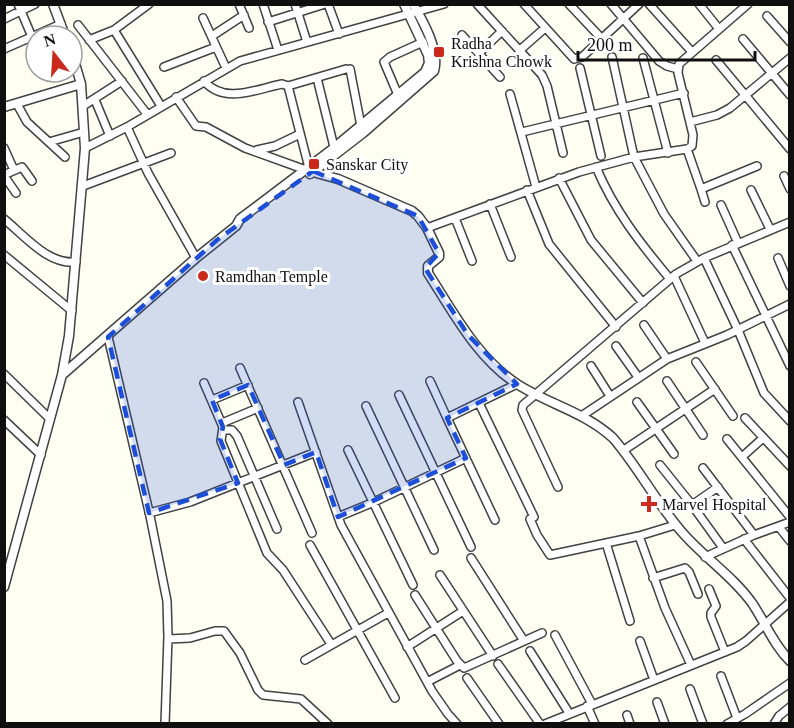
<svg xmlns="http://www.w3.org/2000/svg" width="794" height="728" viewBox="0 0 794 728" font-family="'Times New Roman',serif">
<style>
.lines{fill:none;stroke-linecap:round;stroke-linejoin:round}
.minor-casing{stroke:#424242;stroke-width:10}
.tertiary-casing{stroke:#424242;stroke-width:11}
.minor{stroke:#fff;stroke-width:7}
.tertiary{stroke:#fff;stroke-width:8}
.marked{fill:#1d4ed8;fill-opacity:0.2;stroke:#1d4ed8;stroke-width:4.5;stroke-dasharray:12 8;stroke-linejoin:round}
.poi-dot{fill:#cb291c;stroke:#fff;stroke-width:2}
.labels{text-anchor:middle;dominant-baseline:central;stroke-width:6;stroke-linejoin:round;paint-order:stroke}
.poi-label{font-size:16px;fill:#0f0f0f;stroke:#fff;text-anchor:start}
</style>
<rect width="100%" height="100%" fill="#fffef2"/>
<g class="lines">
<defs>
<path id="minor" d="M18 4 32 37
M239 4 249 28
M263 4 278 50
M295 4 307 42
M328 4 339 34
M477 4 542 75 547 86 563 153
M524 4 574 59 582 57 639 4
M569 4 602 39
M611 4 659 61 667 66 678 69
M649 4 692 52
M699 4 719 29
M767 16 790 42
M203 18 226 68
M4 19 35 4
M268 22 325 4
M78 25 147 114
M114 30 161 106
M462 35 500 77
M212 36 244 15
M743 39 790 95
M89 40 114 30 149 4
M4 49 61 24
M520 50 545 28
M479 53 502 31
M612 57 634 157 664 214 697 261
M643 58 668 153
M716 60 790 149
M164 67 216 47
M580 68 601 156
M350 69 361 126
M317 78 335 151
M204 81C225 105 256 89 282 84L288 86 309 168
M288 86 346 69
M510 94 536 187
M398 95 384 62 390 57 423 42
M176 97 196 126 206 127 245 148 306 170
M95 100 110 136
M17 104 27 122 65 157
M83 106 122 81
M690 122 717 115 730 108 790 58
M127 127 148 173 196 258
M522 132 684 93
M49 142 84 132
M4 148 14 170
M85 148 127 127 240 61 444 4
M687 149 701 189 757 166
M256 152 257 150 275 146 300 134
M596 167C614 210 640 243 670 279
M784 176 790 189
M559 178 591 240 643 303
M83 186 171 153
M701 189 705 202
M527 190 549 244 616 327
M751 190 770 229
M16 193 5 177 6 174 22 167 32 181
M490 204 511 257
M721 205 738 243
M455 218 472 261
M4 219C25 236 48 265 76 262
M427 228 579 172 634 157 687 149 692 146 693 135 678 73 679 64 748 4
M732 245 790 366
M4 255 72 311
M704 258 738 330 764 393 790 421
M778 258 790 286
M674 276 705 343
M644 325 667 359
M108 337 150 516 167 601 168 637 165 724
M616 346 638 377
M696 362 733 416
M591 366 610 396
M240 368 312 533
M4 374 50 419
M430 381 447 418
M667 381 703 435
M204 383 223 427 221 441 267 553 283 570 331 644
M399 395 471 547
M212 400 248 385
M298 402 341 525 432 691 448 714 457 724
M637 402 674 454
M479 403 534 517
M366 406 434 550
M583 415 667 359 727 335 790 304
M745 418 790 466
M4 420 41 455
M222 423 258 408
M223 430H232L237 436 277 529
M727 439 790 517
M348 450 413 585
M624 450 715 389
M742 457 763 438
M660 465 692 505 718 487
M703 468 754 535
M558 487 522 410 523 405 676 274 704 258 790 222
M692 505 723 548
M149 513 190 502 316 452
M338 517 374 502 466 458
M530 519 537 535 550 555 639 536 675 525
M495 520 447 418 517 384
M779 527 790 541
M639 536 665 608 691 665
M744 539 790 598
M606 543 630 621
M310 545 395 698
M705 557 754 535 790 522
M471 558 524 641
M440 575 493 656
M653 578 685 568 689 572 698 594
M709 589 716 606 711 613V617L725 652
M415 595 457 661 464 668 542 633
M555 635 592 704
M168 639 190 638 215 631H224L240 653 258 690 263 695 301 699 328 724
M640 641 654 680
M407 647 463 611
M530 651 569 713
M305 660 388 613
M498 664 540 724
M721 676 737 718
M467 678 499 724
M427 682 460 665
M690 689 703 724
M657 702 665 724
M587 706 595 724
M627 715 630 724
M545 724 737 647 746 641 790 602
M727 724 745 714 790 683
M774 724 779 716 790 707"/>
<path id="tertiary" d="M53 4 65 36
M4 107 81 84
M306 170 338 179 412 211 418 216 427 228 439 253V257L428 266V273C453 312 477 358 517 384 548 404 585 412 613 438 638 467 656 502 681 531 703 557 732 575 752 603 765 622 773 644 790 661
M310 174 363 133 434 71C440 51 423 21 413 4
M62 375 196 258 236 226 240 219 330 151 425 72 429 63 428 55 404 4
M4 587 62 375 69 336 85 148 81 84 72 53"/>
</defs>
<!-- minor casing -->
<use href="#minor" class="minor-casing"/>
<!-- tertiary casing -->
<use href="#tertiary" class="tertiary-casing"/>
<!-- minor -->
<use href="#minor" class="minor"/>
<!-- tertiary -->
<use href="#tertiary" class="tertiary"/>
</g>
<!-- marked area -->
<path class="marked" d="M313 171 418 216 439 253 425 268 468 335 517 384 447 418 466 458 338 517 316 452 284 465 248 385 212 400 223 427 220 439 238 483 149 513 108 337 217 240Z"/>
<!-- markers -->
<g class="poi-dot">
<rect x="433" y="46" width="12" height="12" rx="3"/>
<rect x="308" y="158" width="12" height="12" rx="3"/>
<circle cx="203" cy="276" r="6"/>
<path d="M646 495h6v6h6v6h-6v6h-6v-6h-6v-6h6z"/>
</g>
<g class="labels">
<!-- poi labels -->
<g class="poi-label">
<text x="451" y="43">Radha<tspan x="451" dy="18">Krishna Chowk</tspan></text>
<text x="326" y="164">Sanskar City</text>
<text x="215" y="276">Ramdhan Temple</text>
<text x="662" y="504">Marvel Hospital</text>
</g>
</g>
<!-- border -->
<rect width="794" height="728" fill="none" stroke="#0f0f0f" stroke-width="12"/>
<!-- north arrow -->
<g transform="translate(54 54) rotate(343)"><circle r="28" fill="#ffffff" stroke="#9f9f9f" stroke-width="1.5"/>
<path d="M0-4.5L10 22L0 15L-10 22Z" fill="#cb291c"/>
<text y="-9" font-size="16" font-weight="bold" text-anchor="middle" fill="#0f0f0f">N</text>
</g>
<!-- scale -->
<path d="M578 51v9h177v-9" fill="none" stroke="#0f0f0f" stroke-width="3"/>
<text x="587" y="51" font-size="18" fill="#0f0f0f" stroke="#ffffff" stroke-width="4.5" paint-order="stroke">200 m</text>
</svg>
